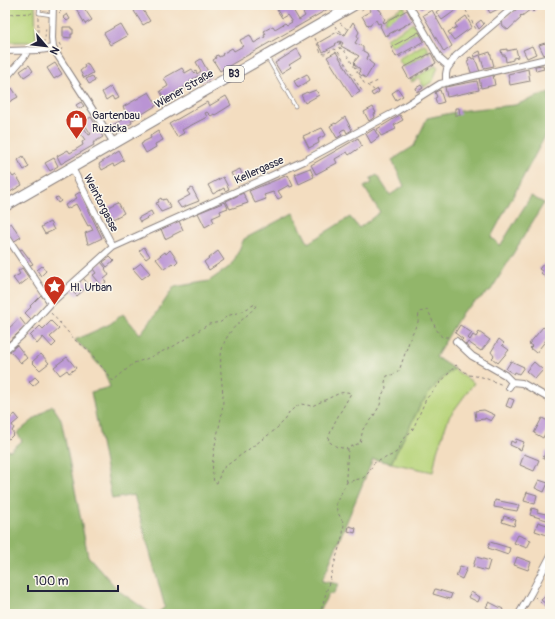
<svg xmlns="http://www.w3.org/2000/svg" width="555" height="619" viewBox="0 0 555 619" font-family="Pangolin,sans-serif">
<style>
.green{fill:#b8d47a;stroke:#6d7b5a}
.forest{fill:#92b66a;stroke:#5a6c52}
.building{fill:#ba94d4}
.lines{fill:none;stroke-linecap:round;stroke-linejoin:round}
.lane-casing{stroke:#8a807e;stroke-width:4.5}
.street-casing{stroke:#8a807e;stroke-width:8}
.primary-casing{stroke:#8a807e;stroke-width:12}
.path{stroke:#8a807e;stroke-width:1;stroke-dasharray:3 3;stroke-linecap:butt}
.lane{stroke:#fff;stroke-width:3}
.street{stroke:#fff;stroke-width:6}
.primary{stroke:#fff;stroke-width:10}
.labels{text-anchor:middle;dominant-baseline:central;stroke-width:3;stroke-linejoin:round;paint-order:stroke}
.shield{fill:#fbf7ec;stroke:#636270;stroke-width:1}
.shield-label{font-size:10px;font-weight:bold;fill:#22223b}
.street-label{font-size:11px;fill:#22223b;stroke:#fbf7ec}
.poi-label{font-size:11px;fill:#22223b;stroke:#fbf7ec;text-anchor:start}
</style>
<rect width="100%" height="100%" fill="#fbf7ec"/>
<filter id="ink" filterUnits="userSpaceOnUse"><feTurbulence type="fractalNoise" baseFrequency=".025" numOctaves="2"/><feDisplacementMap in="SourceGraphic" scale="8" xChannelSelector="R" yChannelSelector="G"/><feConvolveMatrix kernelMatrix="1 2 1 2 8 2 1 2 1" color-interpolation-filters="sRGB"/></filter>
<filter id="wash" filterUnits="userSpaceOnUse"><feTurbulence type="fractalNoise" baseFrequency=".012" numOctaves="4" result="noise"/><feDisplacementMap in="SourceGraphic" scale="16" xChannelSelector="R" yChannelSelector="G"/><feGaussianBlur stdDeviation="0.9" result="paint"/><feColorMatrix in="noise" values="0 0 0 0 0 0 0 0 0 0 0 0 0 0 0 0 0 1.4 0 .05"/><feComposite in="paint" operator="in"/></filter>
<g filter="url(#wash)">
<rect width="100%" height="100%" fill="#f3ddc0"/>
<!-- green -->
<path class="green" d="M5 5H35L36 42H5Z
M404 6 406 11 385 23 386 16Z
M413 23 418 32 391 47 386 39Z
M425 44 430 53 429 54 427 51 424 53 425 55 404 68 398 59Z
M437 65 438 66 433 81 424 87 419 78 412 82 411 80Z
M454 369 474 383 449 417 437 451 433 472 391 463 421 404 438 382Z"/>
<!-- forest -->
<path class="forest" d="M549 92 550 127 491 237 500 246 531 196 544 203 491 290 463 311 436 357 454 369 438 382 421 404 391 463 373 459 322 581 339 584 333 594H329L317 614H156L165 607 134 495 112 499 91 392 110 387 104 371 86 350 75 340 110 324 123 314 140 334 156 314 174 287 209 281 232 265 244 239 293 213 308 243 350 217 359 228 380 212 364 187 372 183 370 179 377 175 390 195 404 186 392 160 414 146 427 118 466 110 515 105Z
M52 405 61 419 88 556 119 591 152 614H5V449L10 451 22 441 17 433Z"/>
<g id="blocks">
<!-- building -->
<path class="building" d="M74 5H82L92 20 85 24Z
M285 5H290L299 20 305 16 299 5H305L308 10 311 9 309 5H312L313 8 318 5H335L220 71 213 60 216 58 215 56 218 55 219 57 223 55 222 54 232 48 234 51 243 46 240 40 250 35 254 43 265 37 264 35 266 34 264 31 273 26 275 29 285 23 287 25 292 22 287 15 282 18 277 10Z
M374 5H378L379 10H380L382 13H381L385 19 383 22 384 23 407 10 413 21 385 36 380 26 381 25 380 23 378 24 376 20 371 23V25L369 26 368 24 367 25 362 16 371 11 369 7Z
M418 5H427L421 9Z
M443 5H452L456 10 442 20 436 12 444 6Z
M489 5H501L502 7 490 13 486 6Z
M521 5H540L533 12 531 9 522 16 521 15 520 16 521 18 508 30 503 26 501 22Z
M141 7 150 21 143 25 134 11Z
M432 10 452 46 444 52 423 15Z
M67 14 70 19 67 21 63 17Z
M466 16 472 27 454 40 448 32 457 27 455 24Z
M481 20 484 24 479 29 476 24Z
M353 22 359 32 357 36 358 38 355 43 363 47V51L367 53 368 56 367 59 369 60V61L374 65 366 78 359 74 360 72 359 71 360 69 354 64 355 63 354 62 359 56 341 46 343 43 340 41 335 44 336 45 323 52 318 43 337 32 345 35Z
M120 24 127 36 111 45 104 33Z
M63 27H71V29H73V34H71V38L63 37Z
M419 32 424 41 396 57 391 47Z
M545 43 546 45H547L549 53 544 55 539 45Z
M532 46 536 54 527 58 523 50Z
M297 49 302 57 289 65 291 67 281 73 275 63Z
M507 49V51L516 49 518 57 513 58V60L506 62 505 55H502L501 50Z
M480 51 481 55 490 52 494 66 484 68 480 55 475 57 474 54Z
M336 52 360 92 352 97 327 57Z
M431 53 436 63 409 79 403 68Z
M471 57 472 59 475 58 480 72 472 75 467 61 469 60 468 58Z
M201 59 211 77 202 82 198 76 190 81 191 83 172 94 173 95 165 100 160 91 168 86 164 78 182 68 185 73 192 69 194 73 196 71 197 74 201 71 196 62Z
M55 63 62 74 54 79 47 68Z
M87 63 93 73 84 78 80 71 85 67 84 65Z
M29 65 33 71 24 77 20 71Z
M543 65 544 69 536 71 535 66Z
M528 69 530 81 510 85 508 74Z
M307 74 310 80 298 88 294 81Z
M493 75 495 85 481 88 479 78Z
M92 76 95 81 89 84 86 79Z
M477 81 479 90 447 97 445 87Z
M421 85 423 88 417 92 416 88Z
M111 86 118 98 114 100 112 96 106 100 102 92Z
M12 88 18 97 9 102 5 95V93Z
M378 89 379 92 373 96 371 93Z
M398 89 403 96 396 100 392 93Z
M316 90 319 95 305 103 301 95 307 92 308 93Z
M440 90 444 102 437 104 435 98 437 97 435 92Z
M149 92 157 105 131 121 132 123 114 134 110 127 128 116 123 107Z
M226 96 231 105 215 115 214 114 211 116 207 112 205 113 207 117 182 130 184 133 177 137 169 124 207 102 209 106Z
M81 102 84 106 79 109 76 105Z
M373 107 376 113 374 114 375 117 369 121 364 112Z
M455 108H459L460 115H455Z
M400 115 403 120 394 125 396 129 381 136 377 129Z
M91 117 103 137 93 143 94 145 61 164 57 156 68 150 70 153 83 145 82 142 85 140 77 128 82 125 89 135 91 134 83 122Z
M345 117 352 130 347 133 345 129 342 130 340 132 342 135 337 138 330 126 335 123 336 124Z
M322 128 326 135 318 139 319 143 309 148 303 136Z
M374 129 379 137 371 143 366 134Z
M158 131 163 140 155 144 156 147 146 153 141 144 143 143V142L151 138 150 136Z
M358 138 362 146 349 155 347 152 335 159 337 163 316 174 311 165Z
M119 151 124 160 114 166 113 164 102 170 99 164Z
M23 156 29 167 24 170 18 160Z
M54 158 58 166 50 171 45 163Z
M310 168 314 177 299 184 295 174Z
M240 169 244 179 236 183 231 173Z
M10 173 13 177 16 175 22 185 5 195V176Z
M288 175 293 186 290 187 289 185 278 191 282 197 278 199 273 192 264 195 266 199 255 203 249 191Z
M223 177 229 189 225 191 224 188 213 194 208 185Z
M192 188 199 201 181 208 177 202 190 195 187 191Z
M80 192 102 238 90 244H88L85 233 93 230 90 225 88 226 76 204 67 209 65 205 77 198 75 195Z
M243 193 248 203 230 209 226 201Z
M58 197 61 201 58 203 55 198Z
M161 198 162 200 166 199 171 208 161 212 156 203 159 202 158 200Z
M118 202 124 213 113 219 106 208Z
M225 202 228 208 220 211 221 214 212 218 214 222 205 227 198 213Z
M151 211 153 215 140 222 138 218Z
M179 221 183 230 165 239 161 229Z
M50 222 54 230 45 234 41 227Z
M11 223 21 237 13 242 5 230V227Z
M144 247 150 256 146 259 139 251Z
M22 249 28 257 33 264 28 266 18 251Z
M170 250 178 261 174 265 172 263 164 269 156 259 165 252 166 254Z
M218 251 224 260 209 270 204 262Z
M110 257 114 261 107 267 103 262Z
M101 262 106 268 105 269 109 275 104 279 106 282 102 286 93 275 96 273 93 269Z
M141 263 150 273 142 279 133 269Z
M543 264 550 269V277L549 276 547 278 541 273 542 271 539 269Z
M42 266 46 271 41 276 37 270Z
M22 268 29 278 19 286 13 278 20 274 18 271Z
M83 278 89 285 77 296 70 289Z
M52 283 59 290 53 295H51L46 290Z
M41 295 48 304 32 320 25 313 31 307 30 306Z
M20 318 26 326 7 343 5 340V328L6 326 8 329Z
M51 321 59 329 50 337 56 343 52 347 43 337 37 344 30 336 40 326 43 329Z
M460 325 472 333 468 338 470 340 473 335 476 337 479 332 490 340 481 351 468 342 466 345 461 341 463 339 455 333Z
M543 327 550 332V335L536 353 530 348 532 346 529 344Z
M499 339 504 343 502 345 509 350 498 363 492 358 494 356 491 352Z
M17 345 27 358 21 363 10 351Z
M41 354 49 363 40 370 32 362Z
M67 357 76 368 69 373 67 370 60 375 54 367Z
M511 361 524 367 519 374 515 372 514 374 506 369Z
M534 362 543 370 535 379 526 371Z
M35 377 39 381 33 386 29 382Z
M509 398 514 400 511 408 506 406Z
M484 410 495 415 491 421 485 418V419L476 420 475 411Z
M15 414 19 419 12 425 14 428 12 431 14 434 9 439 6 437H5V425L8 422 7 421Z
M542 418 550 422 543 438 534 433Z
M516 439 524 442 521 450 510 445 511 441 515 443Z
M546 451 550 453V462L543 458Z
M524 454 539 460 534 471 520 465Z
M539 480 548 483 544 492 535 488Z
M527 492 537 495 535 504 524 501Z
M495 500 519 505 517 511 494 507Z
M532 508 538 510 537 512 550 515V521L530 515Z
M504 516 516 520 514 526 502 522Z
M538 522 550 526 547 535 535 531Z
M349 526 356 528 355 533 348 531Z
M518 535 531 540 527 548 514 543Z
M490 542 510 548 508 555 488 548Z
M476 557 490 561 487 571 473 567Z
M517 557 531 562 528 570 514 565Z
M460 566 467 568 462 579 456 576Z
M435 589 452 594 450 599 433 594Z
M471 592 480 597 478 602 468 597Z
M550 592V602L547 605 541 600Z
M489 602 503 609 501 614 486 607Z"/>
</g>
</g>
<g filter="url(#ink)">
<use href="#blocks" fill-opacity="0" stroke="#8a807e" stroke-width="1"/>
<g class="lines">
<defs>
<path id="lane" d="M40 5 39 13 52 15
M267 57 295 106"/>
<path id="street" d="M53 5 52 38 53 48 114 143
M409 5 440 59 448 66
M5 51 40 50 53 48
M5 79 24 57 28 50
M446 82V74L447 69 456 56 516 5
M72 168 113 247
M5 234 51 303
M456 341 472 356 505 375 512 382
M5 350 21 336 51 303 113 247 304 161 397 111 440 84 550 58
M509 387 512 382 522 383 550 399
M519 614 531 593 550 557"/>
<path id="primary" d="M5 206 354 5"/>
</defs>
<!-- lane casing -->
<use href="#lane" class="lane-casing"/>
<!-- street casing -->
<use href="#street" class="street-casing"/>
<!-- primary casing -->
<use href="#primary" class="primary-casing"/>
<!-- path -->
<path class="path" d="M463 5 477 31
M361 10 369 5
M59 13 67 5
M5 14 34 13
M38 17V44
M340 23 348 30
M335 26 337 29 345 34
M387 36 412 22
M315 38 321 53 325 54 334 49 337 50 362 91
M340 42 341 43 339 47 344 50 364 83 374 90
M340 42 338 47 340 49 341 48
M43 43 45 39 46 27
M59 43 62 49 61 50
M399 57 424 43
M355 67 359 70
M411 79 436 64
M369 85 378 81
M51 313 75 340 86 348 94 357 113 381 134 363 146 359 174 346 209 324 221 322 227 316 243 311 255 304 256 306C244 320 232 325 224 343 217 361 223 382 223 400 222 429 208 453 214 482L217 483 222 469 275 430 286 419 289 413 295 407 301 404 312 406 340 393 347 392 351 393C343 409 332 423 328 441L337 447 348 449
M347 482 346 476 348 449 350 447 360 443 363 429 372 419 380 405 382 395 386 388 385 382 387 376 395 374 399 371 411 336 418 322 419 312 428 310 436 329 442 337H450
M535 597 542 604 550 609
M319 614 322 607 343 534 344 524 337 511 336 503 347 482 363 478 368 473 374 463 392 455 398 451 401 442 413 429 426 399 456 365 469 375 482 377 503 385"/>
<!-- lane -->
<use href="#lane" class="lane"/>
<!-- street -->
<use href="#street" class="street"/>
<!-- primary -->
<use href="#primary" class="primary"/>
</g>
</g>
<!-- icons -->
<defs>
<symbol id="shop-pin" viewBox="-11 -11 22 30"><path d="M0 17L-7.5 6A9.5 9.5 0 1 1 7.5 6Z" fill="#c8321e" stroke="#fbf7ec"/><path d="M-5-2.5h2.3a2.7 3.5 0 0 1 5.4 0H5L5.5 6h-11ZM-1.5-2.5h3a1.5 2.3 0 0 0-3 0Z" fill="#fff"/></symbol>
<symbol id="sight-pin" viewBox="-11 -11 22 30"><path d="M0 17L-7.5 6A9.5 9.5 0 1 1 7.5 6Z" fill="#c8321e" stroke="#fbf7ec"/><path d="M0-6L1.8-2.2L6-1.7L2.9 1.2L3.7 5.4L0 3.3L-3.7 5.4L-2.9 1.2L-6-1.7L-1.8-2.2Z" fill="#fff"/></symbol>
</defs>
<g fill-rule="evenodd">
<use href="#shop-pin" x="64" y="108" width="25" height="34"/>
<use href="#sight-pin" x="42" y="274" width="25" height="34"/>
</g>
<g class="labels">
<!-- shield labels -->
<rect class="shield" x="224" y="66" width="20" height="16" rx="3"/>
<g class="shield-label">
<text x="234" y="74">B3</text>
</g>
<!-- street labels -->
<g class="street-label">
<text transform="translate(184 89) rotate(-30)">Wiener Straße</text>
<text transform="translate(259 170) rotate(-24)">Kellergasse</text>
<text transform="translate(101 203) rotate(63)">Weintorgasse</text>
</g>
<!-- poi labels -->
<g class="poi-label">
<text x="92" y="115">Gartenbau<tspan x="92" dy="13">Ruzicka</tspan></text>
<text x="70" y="287">Hl. Urban</text>
</g>
</g>
<!-- margin -->
<rect width="555" height="619" fill="none" stroke="#fbf7ec" stroke-width="20"/>
<!-- north arrow -->
<g transform="translate(46 46) rotate(118)" stroke="#fbf7ec" stroke-width="3" paint-order="stroke">
<path d="M0-3L7 15L0 10L-7 15Z" fill="#22223b"/>
<text y="-6" font-size="11" font-weight="bold" text-anchor="middle" fill="#22223b">N</text>
</g>
<!-- scale -->
<path d="M28 585v6h90v-6" fill="none" stroke="#22223b" stroke-width="2"/>
<text x="34" y="585" font-size="12" fill="#22223b" stroke="#fbf7ec" stroke-width="3" paint-order="stroke">100 m</text>
</svg>
